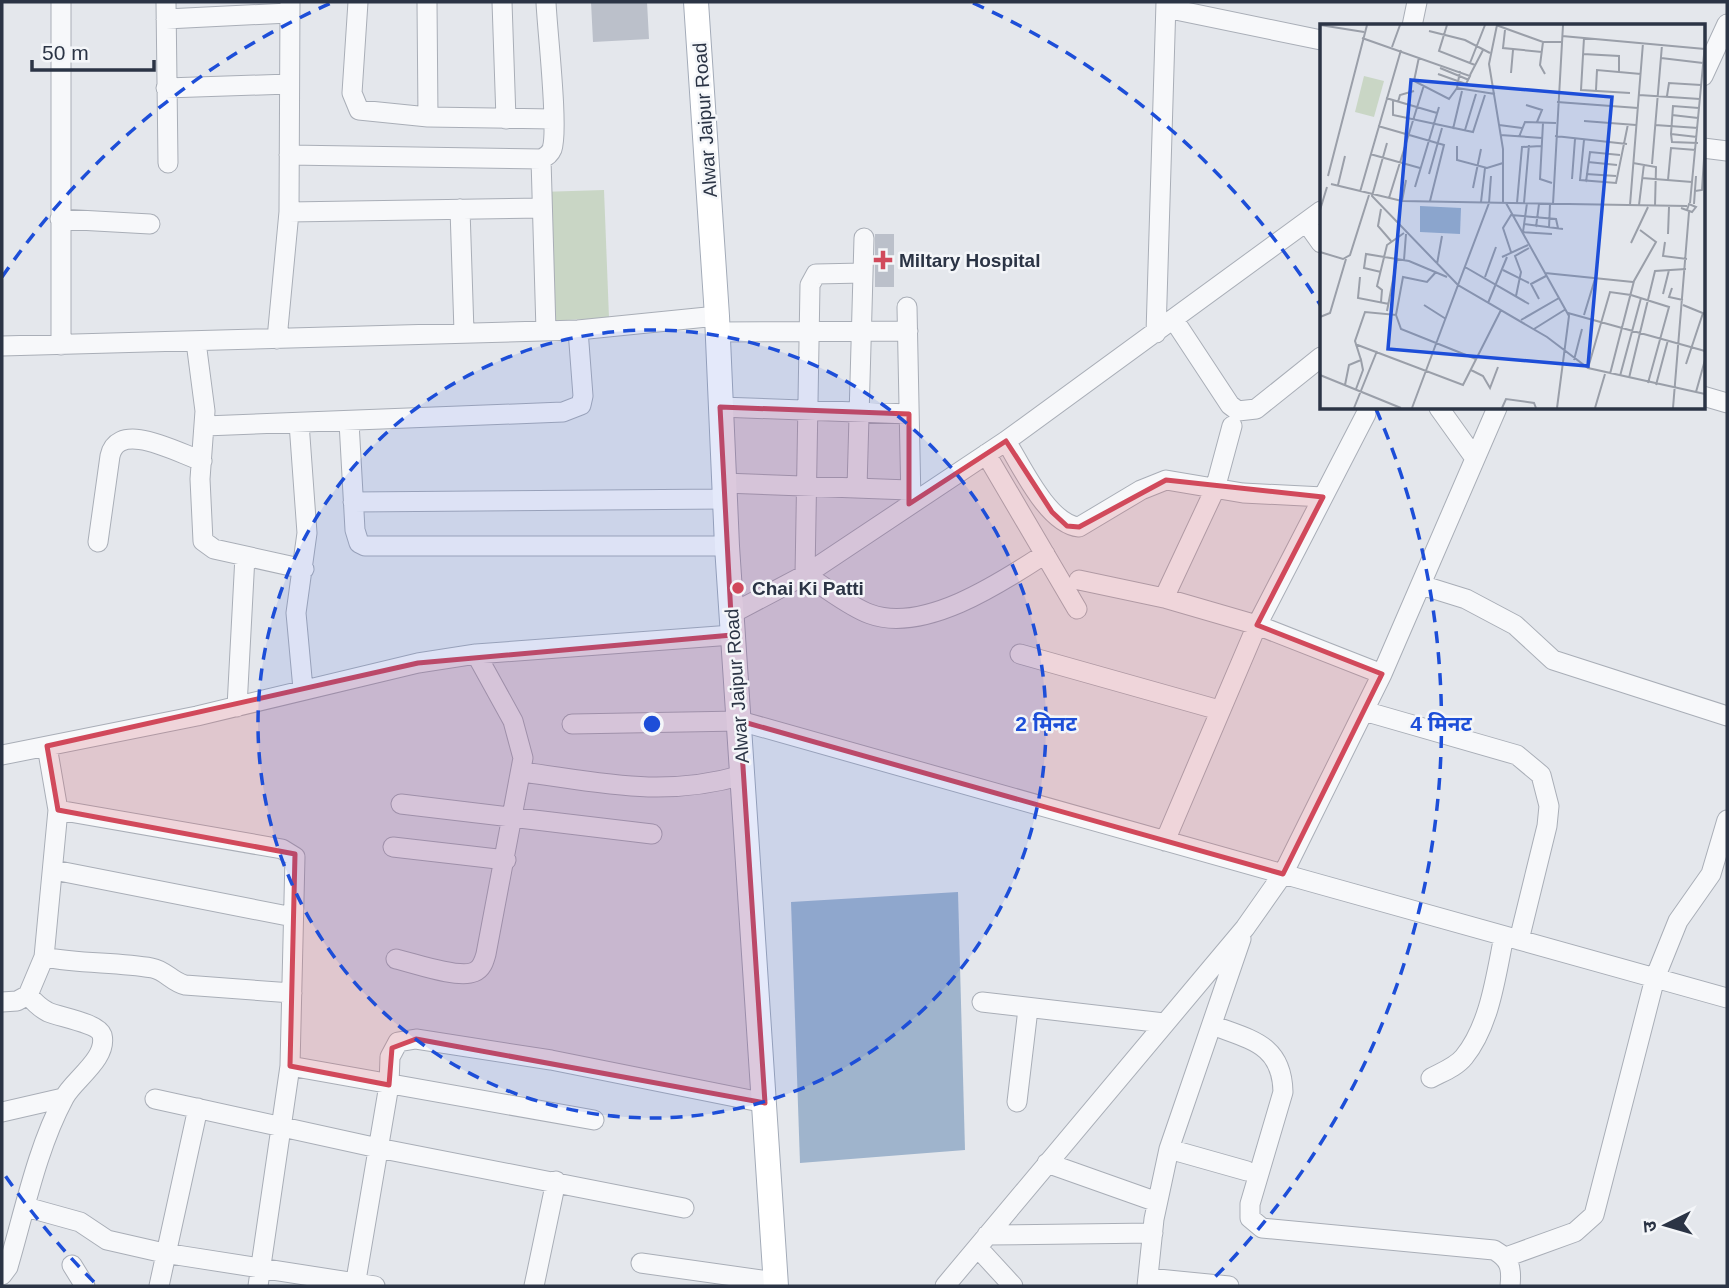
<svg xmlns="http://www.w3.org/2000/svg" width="1729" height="1288" viewBox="0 0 1729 1288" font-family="Helvetica,'Noto Sans Devanagari',sans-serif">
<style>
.green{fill:#c9d6c5}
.water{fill:#9fb4cc}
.building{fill:#bbc0ca}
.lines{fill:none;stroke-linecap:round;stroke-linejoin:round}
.minor-casing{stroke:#a9aeb7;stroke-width:21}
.major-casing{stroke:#a3abb8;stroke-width:26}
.minor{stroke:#f7f8fa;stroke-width:19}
.major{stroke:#fff;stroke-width:24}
.marked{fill:#d1495b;fill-opacity:0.2;stroke:#d1495b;stroke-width:5;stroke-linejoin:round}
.ring{fill:none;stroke:#1d4ed8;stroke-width:3.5;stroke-dasharray:12 9}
.poi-dot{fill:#d1495b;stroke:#f4f6f9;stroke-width:2.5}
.labels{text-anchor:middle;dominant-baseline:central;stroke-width:5;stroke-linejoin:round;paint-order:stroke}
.street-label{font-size:19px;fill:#2b3445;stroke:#f4f6f9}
.poi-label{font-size:19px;font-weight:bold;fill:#2b3445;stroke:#f4f6f9;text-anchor:start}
.inset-road{fill:none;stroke:#9a9fa9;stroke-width:2}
.view{fill:#1d4ed8;fill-opacity:0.15;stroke:#1d4ed8;stroke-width:3.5}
.inset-edge{fill:none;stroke:#2b3445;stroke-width:3.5}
.centre{fill:#1d4ed8;stroke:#f4f6f9;stroke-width:3.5}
.ring-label{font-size:21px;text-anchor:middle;font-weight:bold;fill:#1d4ed8;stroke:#f4f6f9;stroke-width:5;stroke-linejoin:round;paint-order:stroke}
</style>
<rect width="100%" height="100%" fill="#e4e7ec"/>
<!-- green -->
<path class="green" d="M604 190 609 318 545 321 540 192Z"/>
<!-- water -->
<path class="water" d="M958 892 965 1150 800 1163 791 902Z"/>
<!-- building -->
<path class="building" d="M591 2H647L649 39 593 42Z
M875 234H894V287H875Z"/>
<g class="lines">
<defs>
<path id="minor" d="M61 2V345
M166 2 168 163
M358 2 352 93 359 110 428 117 552 119
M427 2 428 117
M502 2 506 119
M1166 8 1321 40
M166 19 289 13
M1412 26 1417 2
M1703 76 1727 24
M166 88 289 84
M1703 148 1727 151
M289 155 541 159C546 157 550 154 552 149 559 129 547 29 546 2
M541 159 546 331
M460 209 464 332
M289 212 542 208
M60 219 150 224
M1306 222 1321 243
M863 273 816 274 810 285 805 575C826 587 848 606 870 614 924 634 1002 582 1045 554
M907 307 911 503
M1174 320 1230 405 1238 411 1256 409 1321 357
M717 332 908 331
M1156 333 1166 2
M277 339 289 212 290 2
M196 342 205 411 200 479 203 541 214 549 304 569
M2 346 578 330 717 316
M1703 396 1727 403
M720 407 909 414
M1439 408 1474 457
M349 422 355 530 359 543 365 546H727
M299 423 307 533 296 613 303 689
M205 426 563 412 581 405 583 396 578 330
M1006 441C1022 467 1048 524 1079 527L1141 490 1166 480 1243 493 1323 497
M986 454 1077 609
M724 483 909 490
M857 488 864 238
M353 502 724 499
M98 542 110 456C118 419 178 453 202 461
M1079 580 1164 598 1257 625 1382 674
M1421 585 1466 599 1515 625 1553 660 1727 716
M1164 598 1215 489 1232 426
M731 614 805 575 1006 441 1321 211
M1020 654 1219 710
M237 707 245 556
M1364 711 1517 755 1541 775 1549 806 1547 826 1519 940
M572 724 740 721 1283 874 1382 674 1497 408
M2 755 197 716 418 663 476 654 732 635
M523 772C603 783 663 798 743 775
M401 804 652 834
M58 810 282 849 295 857 290 1066 258 1286
M1165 841 1257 625 1366 414
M393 847 506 860
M54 870 293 917
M44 957C80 964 116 962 152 968 165 970 172 982 185 985L292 993
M396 959C414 963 458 979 474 972 482 969 484 961 486 954L523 758 513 721 476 654
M2 1002 17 1001 28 995 44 957 58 810 47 746
M982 1002 1164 1023
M1212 1025C1251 1040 1282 1044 1283 1092L1250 1204V1218L1262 1228 1494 1250C1510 1259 1512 1268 1510 1286
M290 1066 594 1120
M1431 1078C1442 1072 1456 1067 1464 1057 1490 1025 1496 975 1504 936
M155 1099 378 1148 684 1208
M1017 1102 1028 1009
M2 1112 63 1098
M1169 1149 1247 1171
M1047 1163 1157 1202
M26 1207 80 1222 107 1240 164 1253 375 1286
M987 1235 1153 1233
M978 1248 1013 1286
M1506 1257 1575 1232 1594 1215 1655 978 1678 921 1711 874 1727 820
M641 1263 776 1282
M72 1265 85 1286
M2 1275 8 1267C24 1213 37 1148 64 1098 73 1080 108 1059 102 1035 98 1023 59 1017 48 1012 40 1008 34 1002 28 995
M1148 1278 1229 1286
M159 1286 198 1108
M355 1286 389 1085 390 1057 398 1042 416 1039 551 1060 765 1103
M534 1286 556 1181
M945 1286 1245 928 1283 874 1727 998
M1147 1286 1154 1219 1169 1149 1241 939"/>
<path id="major" d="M696 2 717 316 727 546 776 1286"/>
</defs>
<!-- minor casing -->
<use href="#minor" class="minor-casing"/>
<!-- major casing -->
<use href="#major" class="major-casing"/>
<!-- minor -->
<use href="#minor" class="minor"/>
<!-- major -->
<use href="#major" class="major"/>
</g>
<!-- marked area -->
<path class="marked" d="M720 407 909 414V504L1006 441 1052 512 1067 526 1079 527 1166 480 1323 497 1257 625 1382 674 1283 874 740 721 765 1103 416 1039 392 1048 389 1085 290 1066 295 854 58 810 47 746 418 663 732 635Z"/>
<!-- distance rings -->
<circle cx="652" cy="724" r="394" fill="#1d4ed8" fill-opacity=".12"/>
<g class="ring">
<circle cx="652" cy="724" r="394"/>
<path d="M94 1282A789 789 0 0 1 2 1171M2 277A789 789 0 0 1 331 3M973 3A789 789 0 0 1 1321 306M1376 409A789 789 0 0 1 1210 1282"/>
</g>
<!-- markers -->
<g class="poi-dot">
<path d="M879.5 249.5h7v7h7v7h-7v7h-7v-7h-7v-7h7z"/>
<circle cx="738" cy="588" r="7"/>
</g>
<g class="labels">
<!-- street labels -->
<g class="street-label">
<text transform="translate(705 120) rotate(-94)">Alwar Jaipur Road</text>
<text transform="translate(737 686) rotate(-94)">Alwar Jaipur Road</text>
</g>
<!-- poi labels -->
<g class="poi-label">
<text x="899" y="260">Miltary Hospital</text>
<text x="752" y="588">Chai Ki Patti</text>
</g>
</g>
<!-- overview -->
<g transform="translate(1320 24)">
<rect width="385" height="385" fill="#e4e7ec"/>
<path d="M44 52 64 57 54 93 35 88Z" fill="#c9d6c5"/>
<path d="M100 182 141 184 140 210 100 208Z" fill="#9fb4cc"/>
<path class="inset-road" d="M0 1 44 8M127 1 119 27 155 41M176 1 223 18H242M177 1 169 40 183 125V179M185 6 183 24 222 28M109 7 145 16 170 29M242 12 385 25M42 14 150 52 146 60 118 50M264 14 261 66 310 69M223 18 220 41 225 50M72 23 80 1M263 30 299 32V48M99 33 94 57 129 75 137 64M341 34 383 39M150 39 165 1M120 44 149 56M140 47 137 64 175 70M191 49 193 26M150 51 163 26M276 66 277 46 321 50M319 71 380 75M347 72 349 59 381 61M66 74 117 89M73 77V91L153 108 165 71M78 78 80 71 94 67M237 78 318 84M206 81 222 86 217 98M352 91 378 94M264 97 316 101M223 99 220 155 232 159M179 101 202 104M335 101 378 104M58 102 124 121 110 177M133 105 142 67M145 106 156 70M351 110 377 113M180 111 222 114M235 112 307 120M199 113 205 98 236 99M264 116 260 156 296 159 308 100M67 119 52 172 138 261 92 384M378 119 352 118 351 110 353 82 379 84M137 122V136L167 144 183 139M50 130 100 144M268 138 297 141M313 139 336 143 335 182M332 140 342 21M109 150 122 104M266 150 296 152M8 152 47 1M171 152 169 179 138 261 227 313 268 344 385 370M322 154 372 158M252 155 255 115M348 156 351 124 376 126M266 158 270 128 300 131M11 160 82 177 367 182M18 161 25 132M95 163 119 83M153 164 161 125M375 167 382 166 385 119M40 168 81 26M69 174 104 61M82 177 86 156M161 178 165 144M186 179 249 292 237 384M197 179 202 123 221 122M204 179 209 121M370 179 385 20M233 180 243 1M374 180 376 152M310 181 323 19M319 181 324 140M361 184 372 188 376 183 369 180 367 186M61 185 58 202 71 217M0 186 7 163M204 200 243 205M216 203 219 180M229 204 230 180M202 208 232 210M203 208 207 179M348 210 349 183M345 218 343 232 367 235M311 219 328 183M0 228 23 235 30 231 49 171M191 228 183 204 191 191 236 195 238 204M182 233 208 221M84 236 86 210M117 240 122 212M145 243 209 280M183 246 209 259M61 248 44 244 46 230 89 237 127 253M225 249 313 258M40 253 38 274 69 280M165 253 176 223M352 264 349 273 363 276M343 270 349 246M196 272 201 248 195 232 209 224M219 275 211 260 226 252M61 278 62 266 57 262 67 221 84 209M168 279 187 233M104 281 126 295M363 281 385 290M67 287 77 235M248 289 385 327M76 291 81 305 156 335M264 291 275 255M0 293 10 289 26 235M201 296 239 274M214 305 246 285M35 320 143 361 181 286M41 336 35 317 45 288 76 291 83 253 107 258 116 248M254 336 262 305M366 340 383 289M268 344 290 268 311 271 349 283 328 359M151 346 163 352 170 364 178 343M290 350 314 257 336 218 320 206M0 351 81 384M300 352 321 274M309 354 335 247 366 245M25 361 29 341 41 336 43 346 36 365M336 361 348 316M376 368 385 336M34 384 57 327M182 384 186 375 214 379 216 384M275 384 285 350M353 384 369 188"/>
<path class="view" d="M91 56 292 73 268 342 68 325Z"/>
<rect width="385" height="385" class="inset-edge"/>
</g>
<circle cx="652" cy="724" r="10" class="centre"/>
<g class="ring-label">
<text x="1046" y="731">2 मिनट</text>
<text x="1441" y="731">4 मिनट</text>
</g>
<!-- border -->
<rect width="1729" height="1288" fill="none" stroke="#2b3445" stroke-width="7"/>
<!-- north arrow -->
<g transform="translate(1666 1225) rotate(265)" stroke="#f4f6f9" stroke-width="5" paint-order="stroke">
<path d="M0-5L12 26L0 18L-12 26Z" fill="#2b3445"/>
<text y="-10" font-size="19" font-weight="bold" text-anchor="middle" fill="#2b3445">उ</text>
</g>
<!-- scale -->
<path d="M32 60v10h122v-10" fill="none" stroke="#2b3445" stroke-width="3.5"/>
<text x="42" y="60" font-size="21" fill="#2b3445" stroke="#f4f6f9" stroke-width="5" paint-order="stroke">50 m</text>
</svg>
